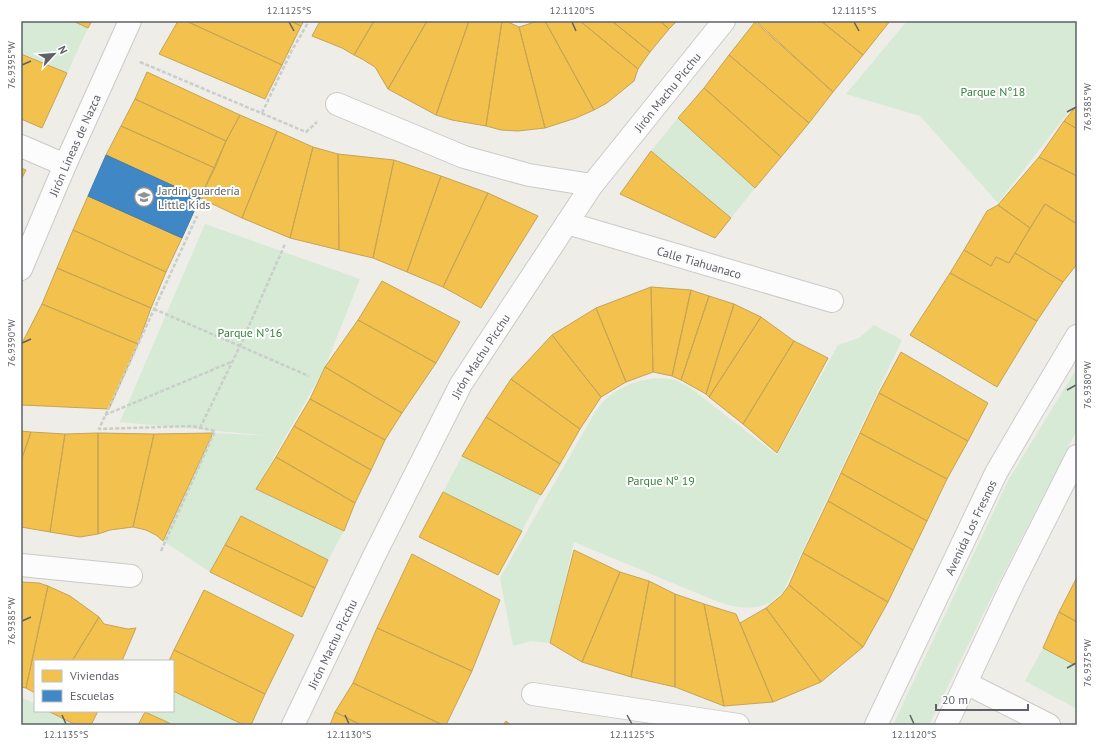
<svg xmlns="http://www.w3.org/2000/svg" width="1098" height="746" viewBox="0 0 1098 746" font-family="'PT Sans',sans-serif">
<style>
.green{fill:#d6ead5}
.homes{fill:#f2c14e;stroke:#c6a456}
.schools{fill:#3f88c5;stroke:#487ca9}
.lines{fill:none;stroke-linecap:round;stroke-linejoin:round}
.street-casing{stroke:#cacac9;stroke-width:24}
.secondary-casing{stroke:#cbcbca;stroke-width:24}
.path{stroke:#cacecb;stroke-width:2.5;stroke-dasharray:4 2;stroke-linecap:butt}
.street{stroke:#fcfcfc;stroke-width:22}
.secondary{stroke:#fcfcfc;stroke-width:22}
.ticks{fill:none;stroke:#5e6167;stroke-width:1.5}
.labels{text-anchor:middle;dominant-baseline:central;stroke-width:4;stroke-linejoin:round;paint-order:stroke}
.street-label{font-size:12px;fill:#5e6167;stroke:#fff}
.park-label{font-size:12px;fill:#33813a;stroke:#fff}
.poi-label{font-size:12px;fill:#5e6167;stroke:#fff;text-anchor:start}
.neatline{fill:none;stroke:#5e6167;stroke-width:1.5}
.ticks-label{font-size:10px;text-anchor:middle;fill:#5e6167}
</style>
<rect width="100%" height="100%" fill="#eeede8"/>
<!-- green -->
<path class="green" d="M21 21H73L88 28 67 73 21 54Z
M907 21H1077V101L998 203 920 116 846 94Z
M678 118 755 188 731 218 651 151Z
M205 224 360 279 325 367 256 489 344 531 328 560 241 516 210 572 163 541 213 433 271 436 120 422Z
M874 325 902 340 783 592C779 595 775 599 771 602 752 612 734 607 716 601L574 542 550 643 531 641 513 646 500 578 594 414C597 410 600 405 603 402 620 384 651 374 675 380 679 381 684 385 689 387L777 455 838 345 859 338Z
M1077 368V430L996 588 929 725H893L1009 479Z
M462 456 541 495 522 531 443 492Z
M1043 648 1077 666V709L1025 681Z
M173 691 244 725H173L145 712 173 711Z
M21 697 35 704V711H49L76 725H21Z"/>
<!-- homes -->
<path class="homes" d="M73 21H92L88 28Z
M178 21H186L282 65 265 99 159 54Z
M186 21H291L301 26 282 65Z
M291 21H304L301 26Z
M320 21H374L354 55 342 48 312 36Z
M374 21H427L388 89 375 67 362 59 354 55Z
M427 21H469L436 115 388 89Z
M469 21H502L486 126 452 120 436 115Z
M502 21H506L519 27 545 128 518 131 501 130 486 126Z
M538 21H545L594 110 576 118 545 128 519 27Z
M545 21H580L638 69 634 81 607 103 594 110Z
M580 21H612L650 52 638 69Z
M612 21H660L669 29 650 52Z
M660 21H677L669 29Z
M756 21H821L863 55 833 92Z
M821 21H890L863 55Z
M755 22 833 92 809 123 729 55Z
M21 54 67 73 42 128 21 119Z
M729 55 809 123 781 157 704 88Z
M147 72 240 115 226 141 135 99Z
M704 88 781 157 755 188 678 118Z
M135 99 226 141 215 168 121 126Z
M1077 105V129L1064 121Z
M240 115 277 131 242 218 200 198 226 141Z
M1064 121 1077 129V176L1039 157Z
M121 126 215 168 200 198 106 155Z
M277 131 313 147 290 238 242 218Z
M313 147 338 154 339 250 290 238Z
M651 151 731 218 715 238 620 194Z
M338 154 394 160 373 258 339 250Z
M1039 157 1077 176V224L1045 204 1030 228 998 205Z
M394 160 441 176 407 272 373 258Z
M21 168 26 170 21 180Z
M441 176 488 193 443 287 407 272Z
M488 193 538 216 481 308 443 287Z
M88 196 182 238 166 272 73 230Z
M1045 204 1077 224V264L1063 282 1015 253Z
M998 205 1030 228 1009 263 996 257 991 266 964 250 987 211Z
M73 230 166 272 151 308 57 268Z
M964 250 991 266 996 257 1009 263 1015 253 1063 282 1037 321 950 273Z
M57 268 151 308 138 344 42 304Z
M950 273 1037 321 997 387 910 335Z
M382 281 460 322 436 363 358 320Z
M651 287 653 372 626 382 596 308Z
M651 287 691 290 672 376 653 372Z
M691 290 709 296 681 380 672 376Z
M709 296 734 304 706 394 681 380Z
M42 304 138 344 109 409 21 405V345Z
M734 304 761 317 709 397 706 394Z
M596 308 626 382 601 397 552 335Z
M761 317 794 341 743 424 709 397Z
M358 320 436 363 402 413 325 367Z
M552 335 601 397 580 429 511 379Z
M794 341 828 358 777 453 743 424Z
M901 352 988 403 968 441 879 393Z
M325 367 402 413 385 440 310 399Z
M511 379 580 429 560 464 486 417Z
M879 393 968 441 947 479 860 433Z
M310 399 385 440 371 470 294 426Z
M486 417 560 464 541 495 462 456Z
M294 426 371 470 355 503 276 457Z
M21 431 31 432 21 461Z
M31 432 65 434 50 532 21 527V461Z
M98 433 154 434 133 527 110 530 98 534Z
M98 433V534L80 537 50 532 65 434Z
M213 433 163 541 156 535 146 530 133 527 154 434Z
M860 433 947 479 927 521 841 473Z
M276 457 355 503 344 531 256 489Z
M841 473 927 521 913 550 828 501Z
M443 492 522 531 498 575 419 537Z
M828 501 913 550 888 602 803 553Z
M241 516 328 560 315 588 225 545Z
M225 545 315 588 302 617 210 572Z
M574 550 620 572 582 662 550 643Z
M803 553 888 602 863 647 789 585Z
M412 554 500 600 472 671 377 628Z
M620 572 649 581 631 677 582 662Z
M1077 577V622L1059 612Z
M649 581 675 594V687L631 677Z
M21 582 39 583 48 586 26 688 21 687Z
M789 585 863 647 821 682 766 608 782 595Z
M48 586 70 596 99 617 72 661H35V693L26 688Z
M204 590 294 635 265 694 174 650Z
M675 594 704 604 724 706 675 687Z
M704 604 736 614 773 702 724 706Z
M766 608 821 682 773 702 740 623Z
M1059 612 1077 622V666L1043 648Z
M99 617 104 624 128 629 136 628 122 661H72Z
M377 628 472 671 446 725H443L353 683Z
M174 650 265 694 251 725H244L173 691V661H169Z
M353 683 443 725H361L335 712Z
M48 711H98L91 725H76Z
M145 712 165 721 173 725H138Z
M335 712 361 725H330Z
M506 721 511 725H503Z"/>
<!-- schools -->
<path class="schools" d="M106 155 200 198 182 238 88 196Z"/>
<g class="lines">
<defs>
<g id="street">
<path d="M337 104 464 157 529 175 592 185"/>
<path d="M21 146 65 165"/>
<path id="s1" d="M567 223 832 301"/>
<path id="s2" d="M21 269 65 165 130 21"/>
<path d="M21 565 131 576"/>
<path d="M966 683 1049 725"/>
<path d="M533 694 738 725"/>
<path id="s3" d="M293 725 374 556 461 384 592 185 724 21"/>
</g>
<g id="secondary">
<path id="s4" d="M876 725 996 473 1028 418 1077 336"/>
<path d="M946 725 1012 585 1077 456"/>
</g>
</defs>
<!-- street casing -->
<use href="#street" class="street-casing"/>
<!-- secondary casing -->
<use href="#secondary" class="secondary-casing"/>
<!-- path -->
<path class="path" d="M140 62 306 132 317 122
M262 113 291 52 309 21
M154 309 309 376
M105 415 231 362
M200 428 240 346 285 244
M161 551 215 431 192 426 99 429 197 216"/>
<!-- street -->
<use href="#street" class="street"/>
<!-- secondary -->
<use href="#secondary" class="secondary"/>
</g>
<!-- ticks -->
<path class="ticks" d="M289 22 294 31M572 22 576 31M854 22 859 31M22 65 31 61M1067 112 1076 107M22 343 31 339M1067 390 1076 385M22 621 31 617M1067 668 1076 663M62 715 66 724M345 715 349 724M627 715 632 724M910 715 914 724"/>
<!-- icons -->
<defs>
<symbol id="school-ring" viewBox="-11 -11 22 22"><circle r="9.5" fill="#fff" stroke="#909294" stroke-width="1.5"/><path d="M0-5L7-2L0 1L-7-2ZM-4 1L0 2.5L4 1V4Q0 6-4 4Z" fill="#909294"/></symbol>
</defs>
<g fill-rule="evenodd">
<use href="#school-ring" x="133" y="186" width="22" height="22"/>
</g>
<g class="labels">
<!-- street labels -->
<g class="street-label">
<text stroke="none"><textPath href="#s3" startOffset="738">Jirón Machu Picchu</textPath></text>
<text stroke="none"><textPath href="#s2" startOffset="135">Jirón Líneas de Nazca</textPath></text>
<text stroke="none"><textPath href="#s1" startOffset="138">Calle Tiahuanaco</textPath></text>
<text stroke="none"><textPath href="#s3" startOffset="414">Jirón Machu Picchu</textPath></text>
<text stroke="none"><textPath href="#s4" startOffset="219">Avenida Los Fresnos</textPath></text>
<text stroke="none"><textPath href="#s3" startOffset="90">Jirón Machu Picchu</textPath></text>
</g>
<!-- park labels -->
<g class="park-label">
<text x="993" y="91">Parque N°18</text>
<text x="250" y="332">Parque N°16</text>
<text x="661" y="480">Parque Nº 19</text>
</g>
<!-- poi labels -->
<g class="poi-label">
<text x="158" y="190">Jardín guardería<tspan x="158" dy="14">Little Kids</tspan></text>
</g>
</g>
<!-- border -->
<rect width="1098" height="746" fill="none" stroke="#ffffff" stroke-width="44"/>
<!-- legend -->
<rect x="34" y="660" width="140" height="52" fill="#ffffff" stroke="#bfc0c2"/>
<rect x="42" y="670" width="20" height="12" fill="#f2c14e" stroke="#bfc0c2"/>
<text x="70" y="680" font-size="12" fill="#5e6167">Viviendas</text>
<rect x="42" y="690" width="20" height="12" fill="#3f88c5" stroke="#bfc0c2"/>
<text x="70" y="700" font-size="12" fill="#5e6167">Escuelas</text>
<!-- north arrow -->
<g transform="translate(54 54) rotate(64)" stroke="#ffffff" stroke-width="3" paint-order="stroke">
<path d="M0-3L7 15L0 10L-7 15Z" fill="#5e6167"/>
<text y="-6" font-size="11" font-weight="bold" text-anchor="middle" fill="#5e6167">N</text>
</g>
<!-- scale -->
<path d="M936 704v6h92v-6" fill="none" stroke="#5e6167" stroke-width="2"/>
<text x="942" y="704" font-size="12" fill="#5e6167" stroke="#ffffff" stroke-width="3" paint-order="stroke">20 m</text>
<rect x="22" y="22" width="1054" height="702" class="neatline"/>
<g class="ticks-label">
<text x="289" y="14">12.1125°S</text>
<text x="572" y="14">12.1120°S</text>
<text x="854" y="14">12.1115°S</text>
<text transform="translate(11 65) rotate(-90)" y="4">76.9395°W</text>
<text transform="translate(1087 107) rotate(-90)" y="4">76.9385°W</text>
<text transform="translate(11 343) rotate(-90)" y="4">76.9390°W</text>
<text transform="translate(1087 385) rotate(-90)" y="4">76.9380°W</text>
<text transform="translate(11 621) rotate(-90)" y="4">76.9385°W</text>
<text transform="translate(1087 663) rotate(-90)" y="4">76.9375°W</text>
<text x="66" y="738">12.1135°S</text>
<text x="349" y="738">12.1130°S</text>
<text x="632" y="738">12.1125°S</text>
<text x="914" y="738">12.1120°S</text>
</g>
</svg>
